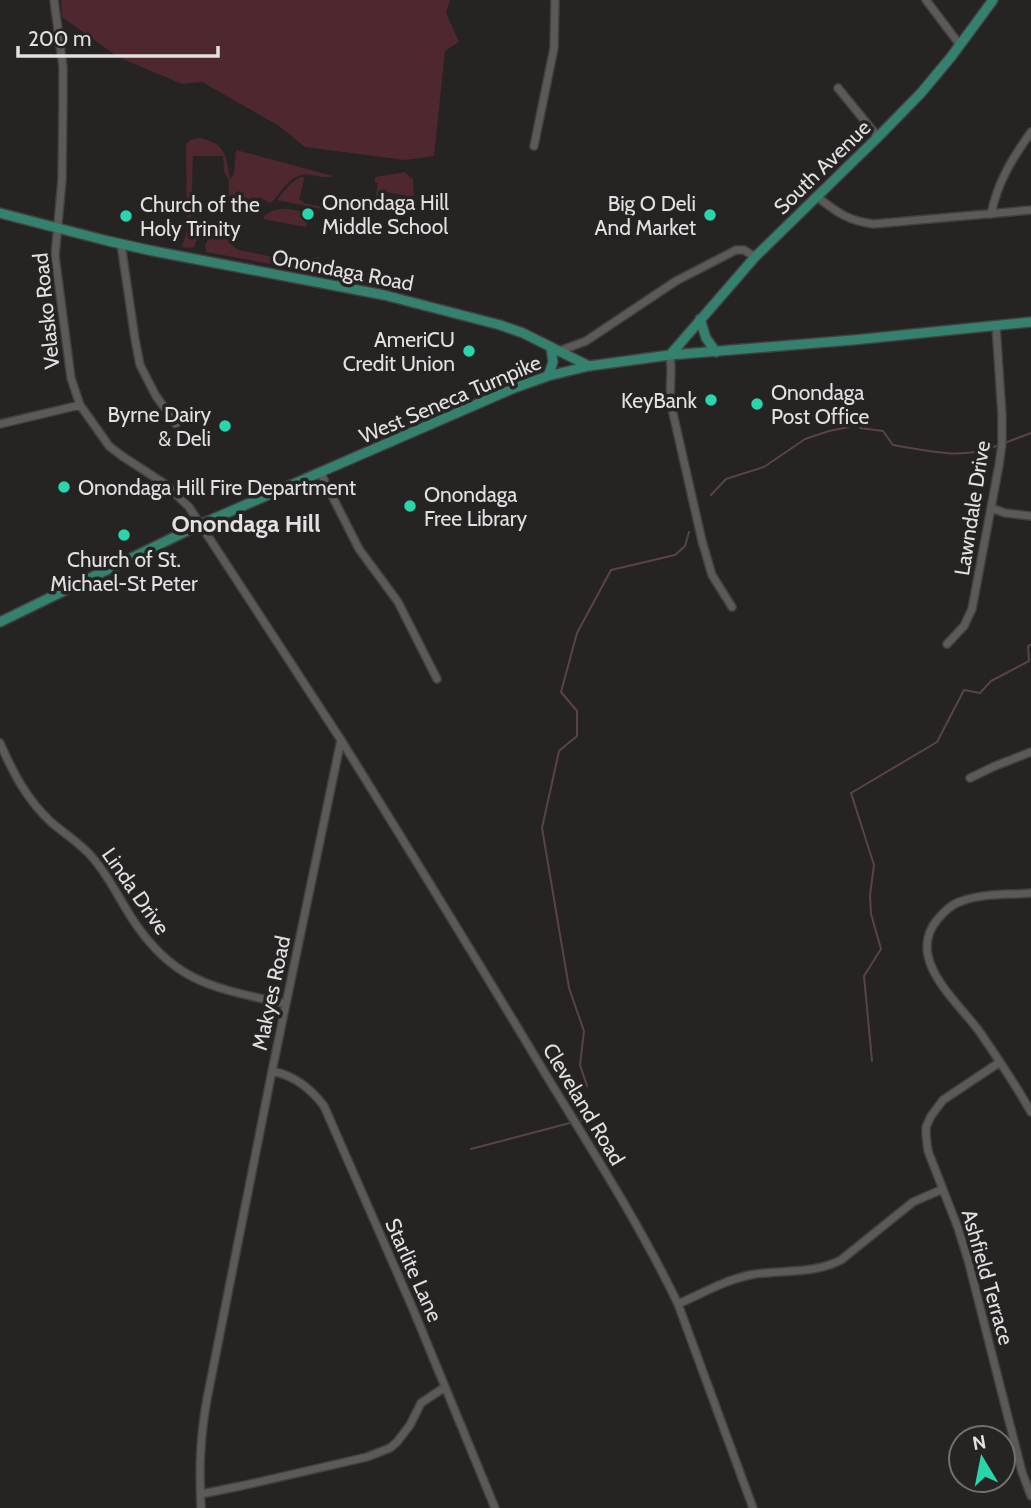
<svg xmlns="http://www.w3.org/2000/svg" width="1031" height="1508" viewBox="0 0 1031 1508" font-family="Cabin,sans-serif">
<style>
.green{fill:#4f272f}
.lines{fill:none;stroke-linecap:round;stroke-linejoin:round}
.stream{stroke:#5a4347;stroke-width:2}
.minor-casing{stroke:#423f3f;stroke-width:10}
.major-casing{stroke:#423f3f;stroke-width:12}
.minor{stroke:#5c5959;stroke-width:7}
.major{stroke:#35816f;stroke-width:9}
.poi-dot{fill:#2ad5ac;stroke:#262323;stroke-width:2.5}
.labels{text-anchor:middle;dominant-baseline:central;stroke-width:7;stroke-linejoin:round;paint-order:stroke}
.street-label{font-size:21px;fill:#e2e0e0;stroke:#262323}
.poi-label{font-size:21px;fill:#e2e0e0;stroke:#262323;text-anchor:start}
.quarter-label{font-size:24px;font-weight:bold;fill:#e2e0e0;stroke:#262323}
</style>
<rect width="100%" height="100%" fill="#262323"/>
<!-- green -->
<path class="green" d="M61 0H450L446 13 459 42 445 51 434 156 405 160 305 147 279 126 202 82 182 84 118 57 62 17Z
M200 138C226 144 226 155 230 179L234 174 236 150 333 176C326 179 319 176 311 175 292 171 283 190 272 202L269 203 259 197 257 202 261 206V208L251 215 245 213 229 211V181L224 171 223 156H193L191 218 208 219 210 223 200 231 194 247 190 248 182 247 187 230 186 145 190 140Z
M405 172 413 180 414 197 386 192 383 202H381L380 207 374 206 378 183 375 182V177Z
M300 177H304V179L299 200 303 201V203L328 208 327 210 277 200 289 185Z
M289 209 309 213 306 227 263 219C267 210 279 209 289 209Z
M222 233 235 248 239 250 278 258 291 255 299 259 321 257 303 270 206 252 205 245 210 236Z"/>
<g class="lines">
<!-- stream -->
<path class="stream" d="M860 428 883 431 893 445C930 451 960 460 996 446
M1007 442 1031 433
M711 495 726 479 764 467 805 439 829 431 849 427
M872 1061 864 976 881 949 871 914 870 895 874 865 851 793 937 742 964 690 980 693 991 681 1029 661 1028 646 1031 645
M587 1086 580 1065 584 1031 569 988 542 828 559 751 577 736V711L561 692 577 633 611 570 675 555 685 546 689 532
M581 1121 583 1108
M471 1149 570 1123"/>
<defs>
<path id="minor" d="M54 0 63 67V99L62 180 55 256 71 378 80 405 109 446 122 456 165 484 189 507 341 740 272 1071 207 1399C200 1438 199 1468 201 1508
M926 0 960 45
M838 88 878 137
M534 146 554 48 555 0
M816 196C837 212 846 220 873 224L1031 210
M991 214C998 181 1012 159 1031 132
M121 244 135 339 140 365 156 396 176 424
M559 351 586 341 676 281 736 250H744L755 257
M670 355 671 369 670 400 702 541 712 575 732 607
M0 424 80 405
M320 472 359 549 398 602 437 679
M991 508 1005 513 1031 516
M947 644 964 626 972 609 999 465 1002 444V416L996 326
M341 740C410 851 479 963 546 1075 592 1150 640 1225 678 1304L753 1508
M0 743C13 773 27 800 52 823 65 834 81 844 92 857 109 876 119 899 133 920 175 984 216 988 286 1004
M970 778 995 766 1031 752
M1031 893C1009 895 983 893 962 901 951 904 944 912 937 920 905 959 958 1002 979 1031 997 1057 1015 1084 1031 1112
M1000 1062 943 1100 931 1116 926 1127V1135L928 1151 958 1228 968 1260 1022 1472 1031 1496
M272 1071C295 1076 310 1088 324 1106L413 1309 495 1508
M678 1304C701 1294 725 1280 750 1275 781 1269 812 1275 841 1260L913 1202 943 1189
M201 1494 241 1486 367 1457 390 1448 397 1442 410 1425 421 1403 445 1387"/>
<path id="major" d="M0 213 108 241 153 251 384 295 500 325 523 333 589 366
M700 319 706 338 716 352
M670 355 755 257 878 137 921 93 951 57 993 0
M548 376 553 362 551 347
M0 622 199 525 514 388 548 376 589 366 670 355 853 340 1031 322"/>
</defs>
<!-- minor casing -->
<use href="#minor" class="minor-casing"/>
<!-- major casing -->
<use href="#major" class="major-casing"/>
<!-- minor -->
<use href="#minor" class="minor"/>
<!-- major -->
<use href="#major" class="major"/>
</g>
<!-- markers -->
<g class="poi-dot">
<circle cx="308" cy="214" r="7"/>
<circle cx="710" cy="215" r="7"/>
<circle cx="126" cy="216" r="7"/>
<circle cx="469" cy="351" r="7"/>
<circle cx="711" cy="400" r="7"/>
<circle cx="757" cy="404" r="7"/>
<circle cx="225" cy="426" r="7"/>
<circle cx="64" cy="487" r="7"/>
<circle cx="410" cy="506" r="7"/>
<circle cx="124" cy="535" r="7"/>
</g>
<g class="labels">
<!-- street labels -->
<g class="street-label">
<text transform="translate(822 167) rotate(-44)">South Avenue</text>
<text transform="translate(343 270) rotate(11)">Onondaga Road</text>
<text transform="translate(46 311) rotate(-96)">Velasko Road</text>
<text transform="translate(450 399) rotate(-23)">West Seneca Turnpike</text>
<text transform="translate(972 508) rotate(-81)">Lawndale Drive</text>
<text transform="translate(136 891) rotate(55)">Linda Drive</text>
<text transform="translate(271 993) rotate(-78)">Makyes Road</text>
<text transform="translate(584 1104) rotate(59)">Cleveland Road</text>
<text transform="translate(414 1270) rotate(66)">Starlite Lane</text>
<text transform="translate(988 1277) rotate(74)">Ashfield Terrace</text>
</g>
<!-- poi labels -->
<g class="poi-label">
<text x="322" y="202">Onondaga Hill<tspan x="322" dy="24">Middle School</tspan></text>
<text x="696" y="203" text-anchor="end">Big O Deli<tspan x="696" dy="24">And Market</tspan></text>
<text x="140" y="204">Church of the<tspan x="140" dy="24">Holy Trinity</tspan></text>
<text x="455" y="339" text-anchor="end">AmeriCU<tspan x="455" dy="24">Credit Union</tspan></text>
<text x="771" y="392">Onondaga<tspan x="771" dy="24">Post Office</tspan></text>
<text x="697" y="400" text-anchor="end">KeyBank</text>
<text x="211" y="414" text-anchor="end">Byrne Dairy<tspan x="211" dy="24">&amp; Deli</tspan></text>
<text x="78" y="487">Onondaga Hill Fire Department</text>
<text x="424" y="494">Onondaga<tspan x="424" dy="24">Free Library</tspan></text>
<text x="124" y="559" text-anchor="middle">Church of St.<tspan x="124" dy="24">Michael-St Peter</tspan></text>
</g>
<!-- quarter labels -->
<g class="quarter-label">
<text x="246" y="523">Onondaga Hill</text>
</g>
</g>
<!-- north arrow -->
<g transform="translate(982 1459) rotate(350)"><circle r="33" fill="#262323" stroke="#716f6f" stroke-width="2"/>
<path d="M0-5L12 26L0 18L-12 26Z" fill="#2ad5ac"/>
<text y="-10" font-size="19" font-weight="bold" text-anchor="middle" fill="#e2e0e0">N</text>
</g>
<!-- scale -->
<path d="M18 46v10h200v-10" fill="none" stroke="#e2e0e0" stroke-width="3.5"/>
<text x="28" y="46" font-size="21" fill="#e2e0e0" stroke="#262323" stroke-width="5" paint-order="stroke">200 m</text>
</svg>
